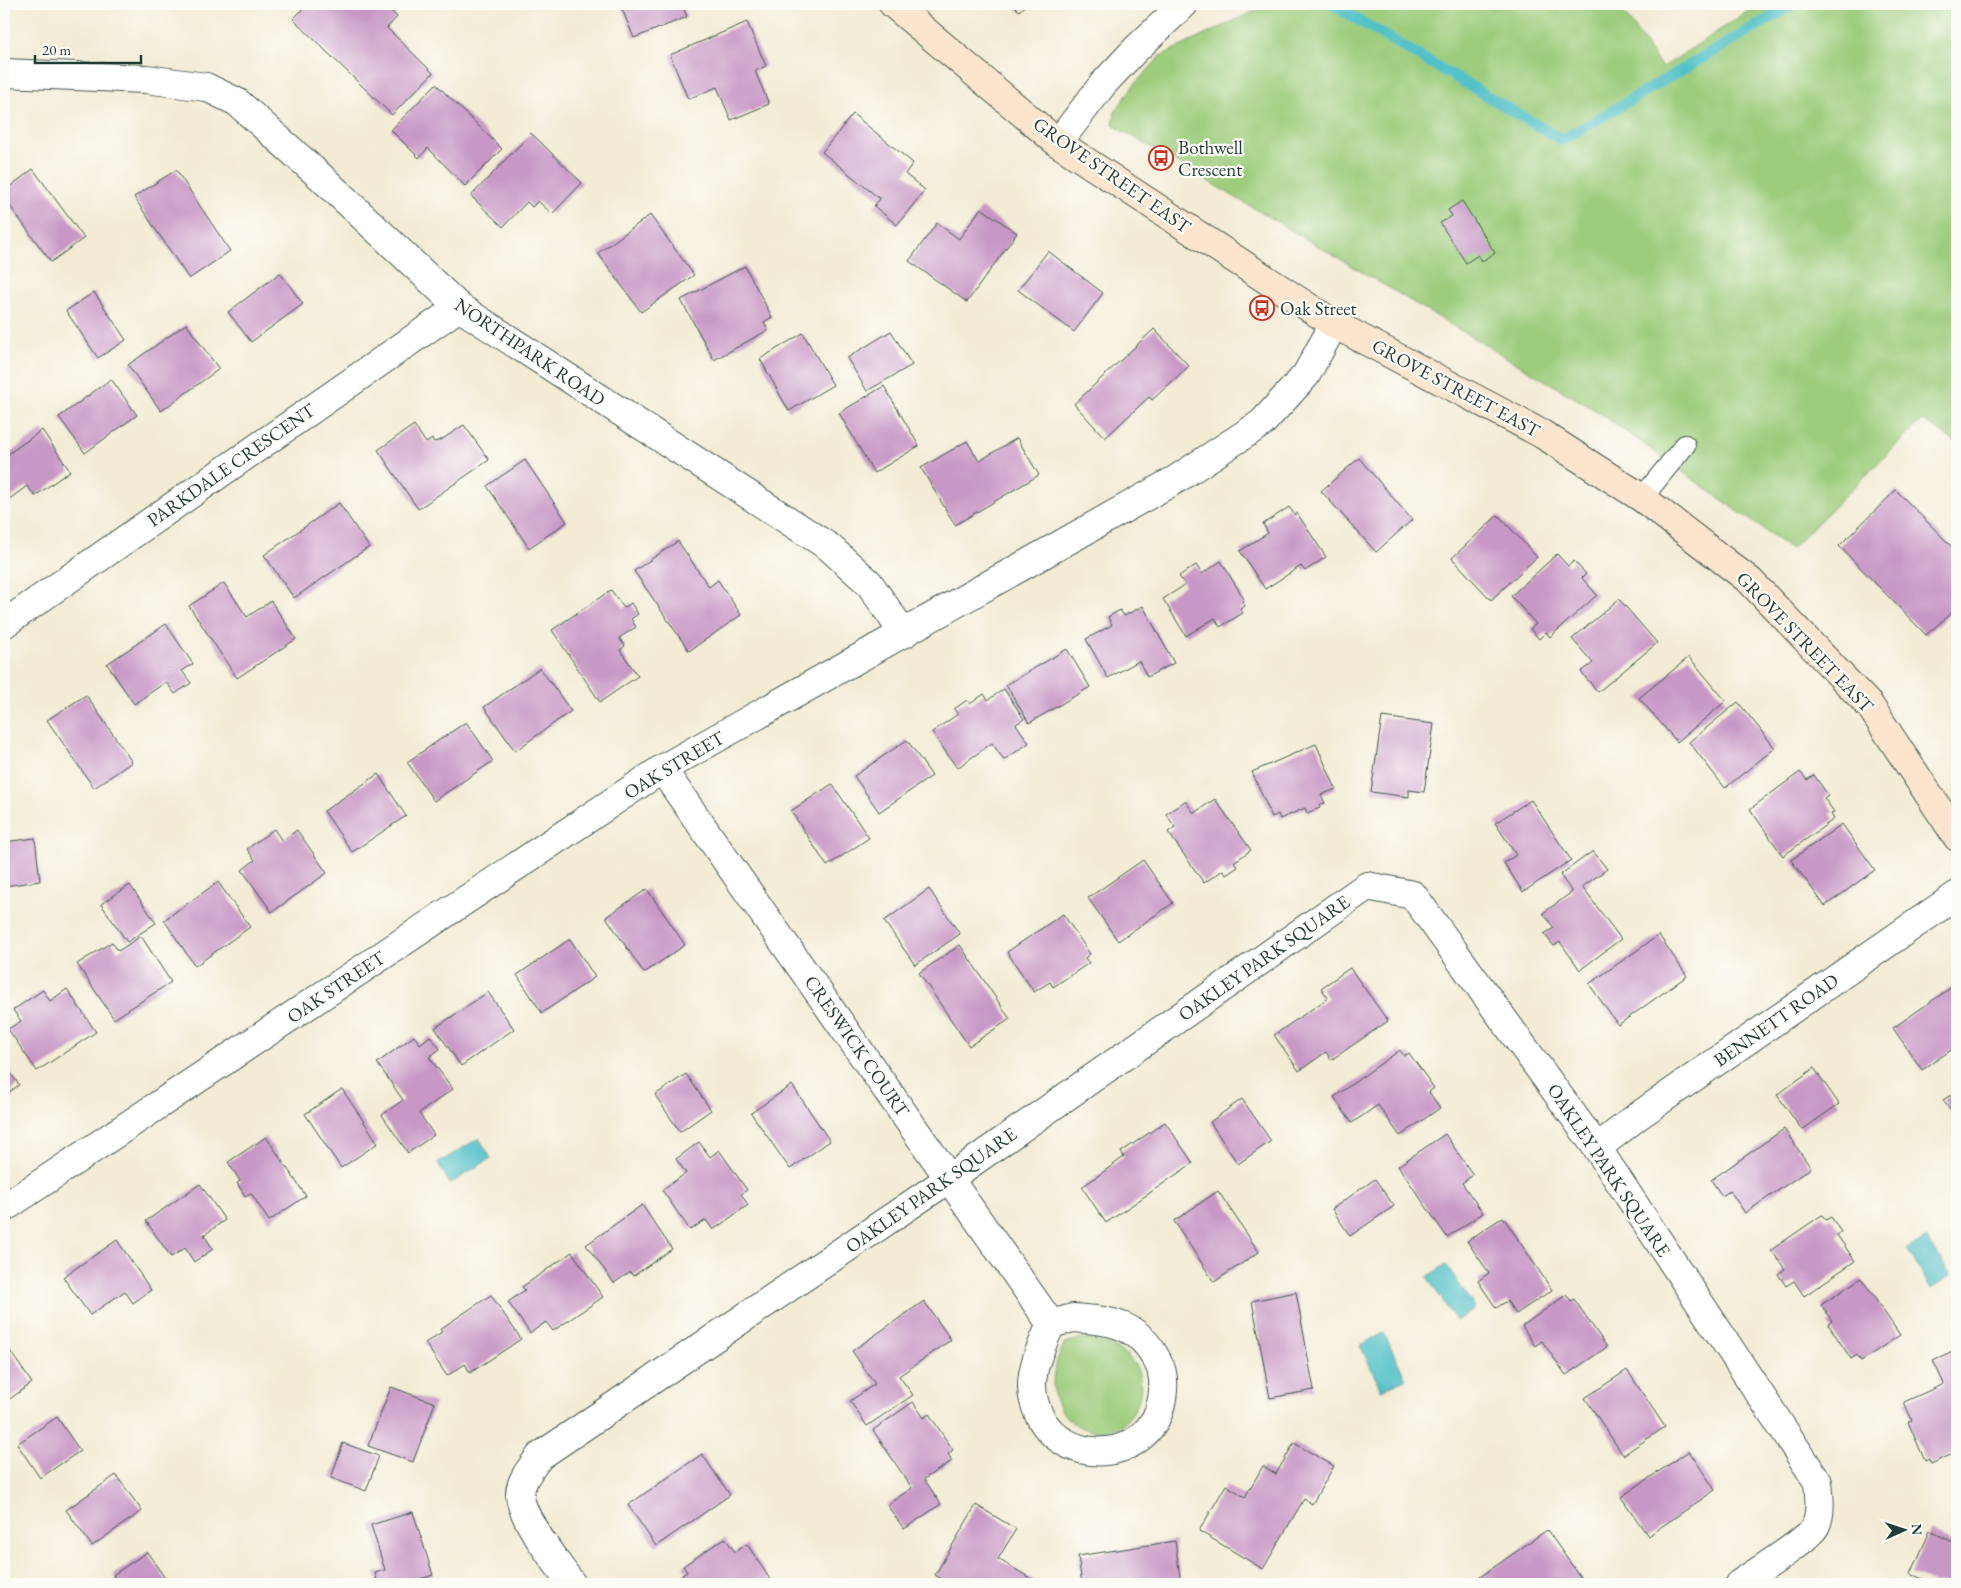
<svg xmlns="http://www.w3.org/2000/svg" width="1961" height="1588" viewBox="0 0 1961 1588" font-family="'EB Garamond',serif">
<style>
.green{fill:#9ccc7b;stroke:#5e8458}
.water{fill:#53c1c8;stroke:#397f7e}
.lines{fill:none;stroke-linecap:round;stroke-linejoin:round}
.stream{stroke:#53c1c8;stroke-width:11}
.building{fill:#c798c6}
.lane-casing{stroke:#3f574c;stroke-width:22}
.street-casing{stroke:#3f574c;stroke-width:30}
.secondary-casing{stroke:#3f574c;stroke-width:30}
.lane{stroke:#fff;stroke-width:20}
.street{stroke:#fff;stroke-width:28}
.secondary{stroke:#fce5cf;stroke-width:28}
.labels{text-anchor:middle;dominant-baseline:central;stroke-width:4.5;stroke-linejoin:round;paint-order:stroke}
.poi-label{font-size:19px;fill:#1f3d34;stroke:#fdfcf7;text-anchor:start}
.street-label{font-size:19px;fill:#1f3d34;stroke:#fdfcf7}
</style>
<rect width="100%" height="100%" fill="#fdfcf7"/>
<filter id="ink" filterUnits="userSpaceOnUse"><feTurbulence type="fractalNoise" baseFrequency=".02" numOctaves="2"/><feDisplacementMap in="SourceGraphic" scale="10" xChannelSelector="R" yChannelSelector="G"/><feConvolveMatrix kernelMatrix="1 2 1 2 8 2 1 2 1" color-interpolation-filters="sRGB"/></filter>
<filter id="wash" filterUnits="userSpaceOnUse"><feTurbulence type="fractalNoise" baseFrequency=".0096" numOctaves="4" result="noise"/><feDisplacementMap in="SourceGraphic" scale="20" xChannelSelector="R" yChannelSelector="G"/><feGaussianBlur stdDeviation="1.12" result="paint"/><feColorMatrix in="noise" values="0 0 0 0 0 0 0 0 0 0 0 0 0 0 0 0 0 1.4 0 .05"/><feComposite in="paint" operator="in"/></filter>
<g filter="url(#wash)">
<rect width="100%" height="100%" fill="#f3ebd4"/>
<!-- green -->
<path class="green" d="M1269 4H1618L1662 68 1759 4H1957V443L1922 420 1791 549 1597 411 1113 125 1115 112 1133 86 1161 56Z
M1082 1338C1093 1341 1105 1343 1115 1348 1166 1371 1134 1448 1083 1428 1072 1424 1064 1416 1058 1405 1048 1386 1055 1360 1065 1343Z"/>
<!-- water -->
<path class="water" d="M479 1138 491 1158 450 1184 438 1163Z
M1927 1237 1951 1276 1931 1289 1907 1249Z
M1446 1264 1475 1308 1456 1321 1427 1277Z
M1384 1333 1406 1379 1381 1390 1360 1345Z"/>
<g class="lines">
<!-- stream -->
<path class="stream" d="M1331 4 1562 140 1794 4"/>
</g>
<g id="blocks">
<!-- building -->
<path class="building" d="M308 4H384L397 17 387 28 433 73 392 115 293 19Z
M620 4H682L687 17 634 38Z
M1012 4H1027L1019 11Z
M747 22 766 66 755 71 769 104 731 120 717 87 688 99 670 55Z
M436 84 502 149 465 186 428 148 419 158 391 130Z
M853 114 913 163 905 174 925 190 897 225 874 206 880 199 822 152Z
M531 133 582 183 552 214 538 201 532 207 527 202 503 227 471 196Z
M33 169 84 238 51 262 4 198V191Z
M176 170 230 251 189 279 134 197Z
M1462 201 1495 253 1482 261 1478 255 1466 263 1440 223 1452 216 1448 210Z
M981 208 1017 233 967 302 909 261 937 223 959 239Z
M650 215 694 275 641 312 598 253Z
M1048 251 1103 293 1074 332 1018 290Z
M745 266 772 317 764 322 768 330 714 360 681 300Z
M280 273 303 304 251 342 228 312Z
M94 292 126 340 98 358 66 311Z
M186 324 219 369 161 411 128 365Z
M1154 329 1189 366 1152 400 1149 397 1105 438 1074 404Z
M891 331 912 365 867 391 847 358Z
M803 333 833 385 789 411 760 359Z
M111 379 137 415 85 453 59 417Z
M884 386 919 446 874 473 839 413Z
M414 425 426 443 432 439 434 442 441 440 464 425 489 460 418 509 378 450Z
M42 430 70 471 35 496 27 486 4 503V457Z
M1017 438 1039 475 955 525 921 468 967 441 979 461Z
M1359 458 1412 520 1376 552 1321 491Z
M525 460 567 522 529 548 487 486Z
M1896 490 1957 552V608L1926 635 1839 546Z
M339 503 369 547 294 598 264 555Z
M1289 507 1295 515 1297 513 1326 557 1305 571 1301 566 1265 589 1240 551 1268 533 1263 524Z
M1498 515 1537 557 1491 600 1452 558Z
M678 541 709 587 718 580 741 615 689 651 634 571Z
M1557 554 1568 566 1574 561 1586 574 1582 578 1597 595 1550 637 1546 632 1539 639 1530 629 1536 624 1511 596Z
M1221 561 1244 599 1242 601 1245 606 1240 609 1243 613 1220 627 1215 618 1186 636 1163 599 1185 585 1179 576 1196 565 1202 574Z
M224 583 247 617 271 601 296 639 237 678 189 606Z
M611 590 624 608 631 603 638 614 631 619 636 627 619 638 625 646 620 650 638 676 600 702 552 630Z
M1619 599 1657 643 1598 692 1581 672 1593 663 1572 639Z
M1143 606 1174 663 1147 677 1139 661 1108 678 1086 639 1112 625 1108 617 1120 610 1124 616Z
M166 624 193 664 182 671 191 683 175 694 166 682 134 704 107 664Z
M1067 649 1090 687 1029 723 1006 685Z
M1689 657 1726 701 1677 742 1639 698Z
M540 668 571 711 515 751 484 707Z
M1004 689 1024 719 1016 724 1029 743 1004 760 992 743 957 768 932 732 958 714 954 709 967 700 970 704 984 694 988 700Z
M86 695 132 762 94 788 47 720Z
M1738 702 1775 748 1725 788 1689 742Z
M1382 717 1434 724 1424 792 1409 790V797L1371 792Z
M466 722 493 761 434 801 407 762Z
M907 740 932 776 879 812 854 776Z
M1316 744 1336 789 1321 795 1325 803 1319 805 1320 808 1307 813 1305 808 1280 819 1278 814 1272 817 1252 772Z
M1800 772 1807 780 1814 775 1828 795 1824 798 1834 812 1831 814 1834 819 1783 856 1750 809Z
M378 774 406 816 352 852 324 811Z
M832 784 869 838 827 866 791 811Z
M1215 799 1251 850 1234 862 1238 867 1226 875 1223 870 1204 883 1168 832 1175 827 1166 814 1185 801 1194 813Z
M1531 800 1571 860 1523 892 1504 863 1516 855 1495 823Z
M1842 824 1875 870 1825 906 1791 860Z
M274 829 282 841 297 830 327 873 272 912 242 870 255 860 247 849Z
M35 838 40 881 4 886V842Z
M1593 851 1607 869 1582 887 1621 939 1580 970 1560 942 1554 946 1544 934 1554 928 1543 913 1572 892 1560 875Z
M1143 860 1173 903 1118 941 1088 898Z
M218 882 250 927 195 966 164 920Z
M130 885 156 923 127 942 101 904Z
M647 889 685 945 644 973 606 917Z
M929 889 960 934 915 965 884 921Z
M1063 914 1090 954 1085 958 1089 963 1053 987 1050 982 1034 992 1007 952Z
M1659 935 1687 976 1618 1025 1589 984Z
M141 936 171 982 114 1019 77 964 112 942 118 951Z
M570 939 595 977 542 1013 517 975Z
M960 945 1010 1019 969 1046 919 973Z
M1350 968 1388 1021 1331 1060 1326 1052 1299 1071 1274 1035 1328 998 1321 988Z
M1956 984 1957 986V1046L1922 1070 1893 1028Z
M67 989 96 1032 37 1071 8 1029 21 1021 13 1010 43 990 50 1001Z
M488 992 514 1029 461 1066 435 1028Z
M414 1036 420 1044 430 1036 440 1049 429 1057 453 1089 419 1113 434 1135 408 1153 382 1115 403 1100 377 1063Z
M1400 1050 1404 1056 1409 1053 1434 1088 1429 1092 1440 1108 1400 1136 1378 1105 1352 1123 1334 1097Z
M4 1063 19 1085 4 1096Z
M1814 1068 1839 1104 1802 1130 1777 1095Z
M686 1074 711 1110 680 1132 655 1095Z
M792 1085 830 1141 790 1169 751 1113Z
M342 1089 378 1143 341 1168 305 1114Z
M1957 1091V1120L1943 1100Z
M1242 1099 1271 1141 1238 1164 1210 1122Z
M1165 1122 1193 1163 1106 1223 1082 1187 1124 1157 1121 1152Z
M1784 1129 1811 1168 1745 1213 1730 1191 1722 1196 1711 1180Z
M1445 1134 1473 1175 1462 1183 1483 1213 1447 1237 1398 1166Z
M266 1137 306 1196 269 1221 251 1193 245 1196 237 1183 240 1181 228 1162Z
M699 1142 710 1157 719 1150 747 1190 741 1194 748 1205 713 1230 706 1220 690 1230 662 1190 686 1173 676 1159Z
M1375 1179 1394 1206 1350 1236 1332 1209Z
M200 1184 225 1220 204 1235 213 1249 194 1262 185 1248 171 1257 146 1221Z
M1218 1191 1259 1252 1214 1282 1174 1221Z
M642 1205 672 1249 633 1276 630 1272 614 1283 586 1245Z
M1822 1215 1826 1220 1831 1217 1841 1232 1837 1235 1855 1261 1804 1296 1794 1281 1786 1286 1778 1274 1785 1269 1771 1250Z
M1503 1217 1552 1290 1516 1314 1507 1301 1496 1308 1478 1281 1489 1273 1467 1241Z
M117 1240 151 1290 133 1303 125 1291 90 1315 63 1277Z
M572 1252 603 1297 553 1331 546 1322 530 1333 508 1302 525 1290 522 1287Z
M1861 1278 1900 1335 1861 1361 1857 1355 1851 1359 1828 1324 1832 1321 1821 1305Z
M1296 1292 1314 1390 1270 1398 1252 1301Z
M491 1295 521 1339 470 1373 465 1364 447 1376 425 1343 442 1332 440 1329Z
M1566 1295 1571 1301 1574 1299 1607 1347 1566 1375 1542 1341 1535 1346 1522 1326Z
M924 1301 951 1340 899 1376 913 1395 867 1426 850 1401 875 1384 852 1351Z
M8 1348 32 1383 4 1403V1352Z
M1957 1349V1452L1931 1464 1929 1459 1925 1461 1908 1422 1912 1420 1904 1402 1944 1384 1933 1360Z
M1627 1370 1665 1427 1623 1455 1585 1398Z
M391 1387 435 1403 413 1462 368 1446Z
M913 1402 924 1418 929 1414 953 1450 948 1454 952 1461 924 1479 941 1504 904 1529 887 1505 912 1488 873 1430Z
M57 1417 80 1451 40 1478 17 1444Z
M343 1443 379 1456 366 1491 331 1478Z
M1294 1443 1334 1466 1312 1504 1304 1499 1263 1569 1199 1531 1226 1485 1245 1497 1263 1466 1276 1474Z
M1689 1451 1715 1490 1648 1536 1621 1497Z
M702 1454 730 1495 656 1546 628 1505Z
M116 1475 142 1511 92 1546 66 1510Z
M976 1505 1016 1529 998 1559 1035 1581 1033 1584H950L935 1575Z
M413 1512 433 1575 405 1584H378L375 1573 385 1570 371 1525Z
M1547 1530 1583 1581 1579 1584H1485L1480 1577Z
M1930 1531 1957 1544V1584H1934L1911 1574Z
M725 1538 735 1552 747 1544 773 1584H688L682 1575 687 1572 683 1566Z
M1175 1541 1181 1584H1082L1078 1556Z
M147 1552 169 1584H119L113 1575Z"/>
</g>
</g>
<g filter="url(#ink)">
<use href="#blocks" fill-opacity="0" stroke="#3f574c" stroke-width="1"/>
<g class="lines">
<defs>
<path id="lane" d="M1642 498 1685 445"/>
<path id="street" d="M4 73 146 79 206 87 237 102 321 177 459 307 829 547 869 583 904 634
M1058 143 1103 84 1136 49 1184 4
M4 624 459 307
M662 769 1051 1324
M1597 1148 1638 1116 1957 895
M4 1208 662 769 1175 480 1262 423 1306 375 1334 324
M1073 1318C1112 1321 1139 1323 1158 1362 1164 1373 1164 1387 1162 1399 1152 1461 1067 1470 1039 1415 1035 1406 1032 1395 1032 1386 1032 1364 1043 1343 1051 1324Z
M572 1584C558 1564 520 1518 520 1494 520 1480 532 1467 540 1456L950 1178 1367 886 1413 895 1597 1148 1818 1482C1819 1495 1822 1512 1816 1525 1811 1538 1754 1574 1739 1584"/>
<path id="secondary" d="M893 4 1058 143 1334 324 1542 434 1642 498 1750 581 1870 706 1957 837"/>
</defs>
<!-- lane casing -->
<use href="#lane" class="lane-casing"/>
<!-- street casing -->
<use href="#street" class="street-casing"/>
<!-- secondary casing -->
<use href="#secondary" class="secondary-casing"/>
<!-- lane -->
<use href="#lane" class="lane"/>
<!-- street -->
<use href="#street" class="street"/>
<!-- secondary -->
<use href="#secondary" class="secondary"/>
</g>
</g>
<!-- icons -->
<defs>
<symbol id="bus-ring" viewBox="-11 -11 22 22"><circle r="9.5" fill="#fdfcf7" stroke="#c8321e" stroke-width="1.5"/><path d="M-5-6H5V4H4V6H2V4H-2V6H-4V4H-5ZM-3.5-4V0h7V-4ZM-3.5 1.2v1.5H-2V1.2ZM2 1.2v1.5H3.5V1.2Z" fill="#c8321e"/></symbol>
</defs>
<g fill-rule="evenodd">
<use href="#bus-ring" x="1147" y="144" width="28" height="28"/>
<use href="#bus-ring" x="1248" y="294" width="28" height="28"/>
</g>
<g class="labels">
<!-- poi labels -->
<g class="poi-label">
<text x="1178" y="147">Bothwell<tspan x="1178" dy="22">Crescent</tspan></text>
<text x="1280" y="308">Oak Street</text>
</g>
<!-- street labels -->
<g class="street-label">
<text transform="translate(1112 175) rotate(35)">GROVE STREET EAST</text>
<text transform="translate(530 352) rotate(34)">NORTHPARK ROAD</text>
<text transform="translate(1456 388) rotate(28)">GROVE STREET EAST</text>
<text transform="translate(231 465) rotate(-35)">PARKDALE CRESCENT</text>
<text transform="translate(1805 642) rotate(46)">GROVE STREET EAST</text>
<text transform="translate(674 765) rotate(-31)">OAK STREET</text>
<text transform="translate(1264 958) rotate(-35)">OAKLEY PARK SQUARE</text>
<text transform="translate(336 987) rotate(-34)">OAK STREET</text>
<text transform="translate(1776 1020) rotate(-35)">BENNETT ROAD</text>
<text transform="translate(857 1046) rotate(55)">CRESWICK COURT</text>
<text transform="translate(1609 1170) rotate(56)">OAKLEY PARK SQUARE</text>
<text transform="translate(931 1190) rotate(-35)">OAKLEY PARK SQUARE</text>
</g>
</g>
<!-- margin -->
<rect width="1961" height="1588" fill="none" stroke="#fdfcf7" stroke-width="20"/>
<!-- north arrow -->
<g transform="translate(1904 1530) rotate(87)" stroke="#fdfcf7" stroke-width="4" paint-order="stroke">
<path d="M0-4L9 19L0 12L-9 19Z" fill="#1f3d34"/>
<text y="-8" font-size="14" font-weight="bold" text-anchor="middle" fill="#1f3d34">N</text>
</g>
<!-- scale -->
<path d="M35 55v8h106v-8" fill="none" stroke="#1f3d34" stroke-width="2.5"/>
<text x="42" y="55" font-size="15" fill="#1f3d34" stroke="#fdfcf7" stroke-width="4" paint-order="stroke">20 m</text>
</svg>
